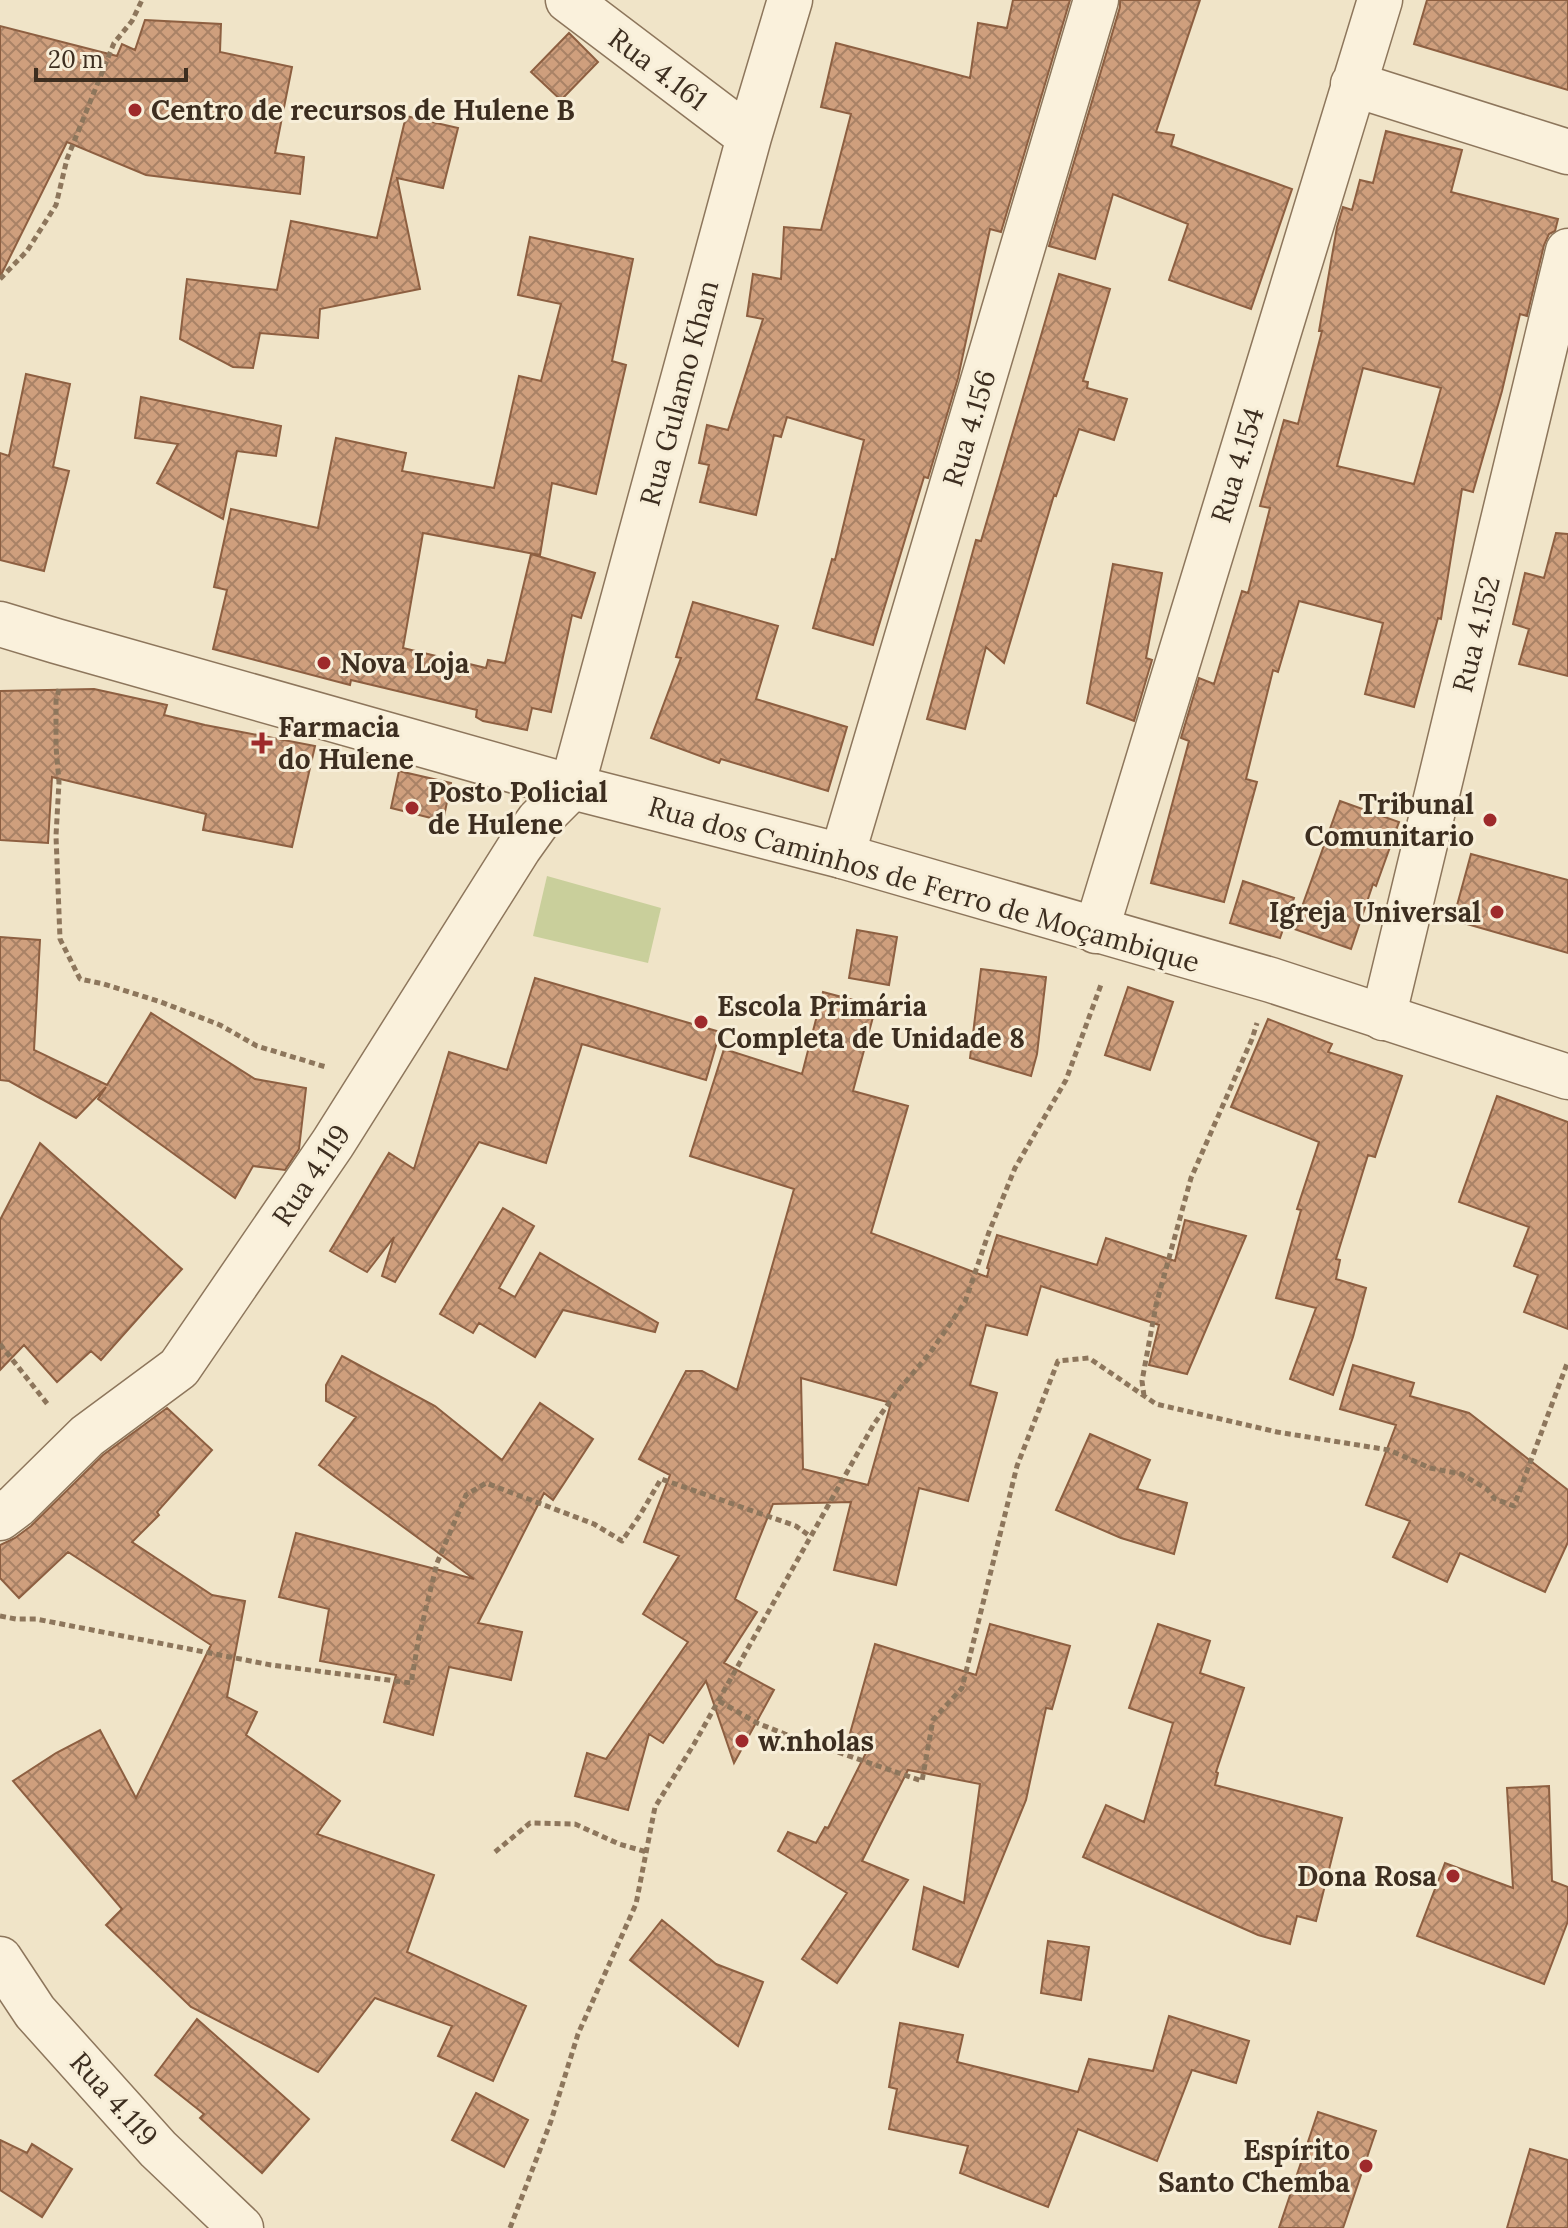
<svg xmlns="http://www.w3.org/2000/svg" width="1568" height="2228" viewBox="0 0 1568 2228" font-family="Lora,serif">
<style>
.green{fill:#c9cf9b}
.building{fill:url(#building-cross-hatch);stroke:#8d5f41;stroke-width:2;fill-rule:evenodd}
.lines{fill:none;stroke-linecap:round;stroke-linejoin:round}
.minor-casing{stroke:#8d765c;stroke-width:47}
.tertiary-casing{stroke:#8d765c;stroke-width:47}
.path{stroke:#8d765c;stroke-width:5;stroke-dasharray:6 4;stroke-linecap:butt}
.minor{stroke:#faf1dc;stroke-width:44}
.tertiary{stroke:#faf1dc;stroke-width:44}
.poi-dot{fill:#9e2a2b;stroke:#f7eed8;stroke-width:3}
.labels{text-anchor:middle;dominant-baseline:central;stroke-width:6;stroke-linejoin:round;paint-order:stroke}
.street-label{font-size:28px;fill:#3d2e20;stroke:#f7eed8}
.poi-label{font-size:28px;font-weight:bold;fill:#3d2e20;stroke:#f7eed8;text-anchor:start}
</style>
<defs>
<pattern id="building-cross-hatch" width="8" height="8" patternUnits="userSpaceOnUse" patternTransform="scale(2)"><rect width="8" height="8" fill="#cf9f7d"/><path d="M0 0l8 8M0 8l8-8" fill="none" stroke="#a98266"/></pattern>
</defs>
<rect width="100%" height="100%" fill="#f0e4c8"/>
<!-- green -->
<path class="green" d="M547 876 661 908 648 963 533 936Z"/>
<!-- building -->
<path class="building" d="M1013 0H1070L1001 232 990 229 958 378 928 478 924 477 873 645 813 628 832 559 835 560 864 440 787 417 781 437 774 435 756 515 700 502 709 465 699 463 707 425 728 430 763 319 747 316 753 274 781 279 784 227 821 230 851 114 821 107 836 43 970 78 978 23 1007 28Z
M1120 0H1200L1156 132 1174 135 1171 146 1292 189 1251 309 1169 280 1188 224 1113 194 1095 259 1049 246 1120 7Z
M1427 0H1568V90L1414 44Z
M145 20 221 24 220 52 292 67 275 153 304 157 300 194 146 175 67 142 0 277V26L117 56 122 44 135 50Z
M569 33 598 62 561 100 531 72Z
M406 116 458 128 443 188 397 178 420 289 320 309 318 338 260 333 253 368 233 367 180 339 187 279 277 290 291 221 377 238Z
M1386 131 1462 150 1451 192 1558 219 1555 231 1549 234 1544 245 1527 316 1520 314 1502 391 1473 492 1462 489 1441 619 1438 618 1414 707 1365 694 1383 623 1299 601 1278 672 1273 670 1246 779 1257 782 1224 902 1151 883 1189 741 1181 738 1199 678 1214 684 1242 591 1248 593 1270 508 1260 506 1284 420 1298 424 1322 331H1319L1337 227 1343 207 1352 210 1360 180 1373 183ZM1363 368 1441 388 1414 484 1337 466Z
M530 237 633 259 612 361 626 365 596 494 552 483 540 555 423 533 403 648 486 668 488 660 505 663 531 554 595 573 581 618 572 615 551 712 532 708 527 730 483 721 476 717 477 710 351 680 350 685 213 649 227 590 214 587 231 509 318 528 336 438 406 453 402 471 494 488 519 376 541 381 561 304 518 295Z
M1059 274 1110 289 1083 381 1088 382 1087 388 1127 399 1114 440 1079 429 1056 496 1054 495 1004 663 986 647 965 729 927 719 976 540 981 541Z
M26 374 70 384 53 467 69 471 44 571 0 560V453L9 456Z
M141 397 281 426 276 456 237 451 223 519 157 483 178 444 135 438Z
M1556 533 1568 534V676L1519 664 1529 629 1513 624 1525 573 1544 578Z
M1113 564 1162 573 1146 658 1152 660 1134 721 1087 703Z
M693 602 778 626 756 699 847 727 828 791 721 759 719 763 651 738 681 658 676 657Z
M94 689 167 705 164 715 205 725 315 746 292 847 203 830 206 814 52 777 48 843 0 840V691Z
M399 771 451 783 443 821 391 808Z
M1340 801 1399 822 1376 886 1373 884 1351 949 1294 929Z
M1471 854 1568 880V953L1453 920Z
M1243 881 1294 898 1280 938 1230 923Z
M857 930 897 937 889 985 849 978Z
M0 937 40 940 34 1050 107 1085 151 1013 255 1079 306 1088 299 1149 285 1170 253 1166 235 1198 98 1099 106 1087 76 1118 9 1081 0 1080Z
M981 969 1046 977 1037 1054 1031 1076 970 1058Z
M535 978 720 1032 706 1080 582 1044 546 1163 479 1142 395 1282 382 1276 394 1237 367 1272 330 1251 389 1153 414 1169 449 1052 507 1070Z
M1128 987 1173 1002 1150 1070 1105 1055Z
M823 992 876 1006 853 1091 908 1106 871 1233 987 1277 989 1269 987 1268 997 1235 1097 1265 1106 1238 1175 1261 1185 1220 1246 1236 1187 1374 1149 1365 1159 1325 1041 1286 1027 1335 986 1325 970 1385 997 1393 968 1501 919 1488 896 1585 834 1570 851 1502 773 1504 735 1599 757 1612 724 1663 774 1690 734 1763 706 1681 663 1743 649 1734 628 1810 575 1796 587 1753 606 1759 688 1642 643 1614 679 1556 644 1542 670 1475 639 1459 686 1371H702L737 1390 794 1189 690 1156 724 1049 802 1074ZM801 1378 891 1403 868 1485 803 1469Z
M1268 1019 1332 1044 1328 1052 1402 1076 1375 1157 1368 1155 1336 1259 1340 1260 1336 1279 1366 1288 1353 1337 1333 1395 1290 1379 1316 1308 1276 1298 1301 1210 1297 1209 1319 1142 1231 1107Z
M1497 1096 1568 1122V1329L1524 1312 1538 1275 1514 1266 1529 1227 1459 1202Z
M40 1143 182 1269 101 1360 91 1351 57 1382 24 1345 0 1370V1220Z
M503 1208 534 1226 499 1288 515 1297 540 1253 658 1323 655 1332 563 1310 535 1357 479 1323 473 1333 440 1314Z
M342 1356 435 1406 502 1460 540 1403 593 1439 553 1500 544 1493 478 1623 522 1632 511 1680 449 1667 433 1735 384 1722 396 1675 320 1661 329 1609 279 1597 296 1533 474 1579 319 1465 356 1417 326 1401V1385Z
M1353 1365 1414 1383 1410 1396 1469 1413 1568 1490V1542L1545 1592 1460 1553 1447 1582 1393 1557 1410 1521 1366 1505 1396 1425 1340 1409Z
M167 1408 212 1450 157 1512 159 1515 132 1542 212 1595 245 1601 227 1697 257 1712 246 1735 340 1801 317 1834 434 1875 407 1952 526 2006 493 2081 438 2056 452 2026 375 1998 318 2072 191 2007 106 1925 122 1909 13 1781 56 1753 100 1730 136 1798 211 1645 68 1552 19 1598 0 1578V1545L15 1538 31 1526 103 1455Z
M1090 1434 1150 1460 1137 1489 1187 1503 1174 1554 1121 1538 1056 1510Z
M990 1624 1070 1646 1052 1709 1046 1708 1026 1800 958 1967 913 1949 924 1887 964 1903 980 1784 908 1770 862 1861 908 1880 837 1983 802 1959 847 1893 778 1851 788 1832 816 1843 825 1827 828 1828 871 1743 849 1737 875 1644 976 1675Z
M1158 1624 1210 1641 1200 1673 1244 1688 1216 1772 1218 1773 1215 1785 1342 1818 1316 1921 1297 1916 1290 1944 1258 1935 1083 1857 1106 1805 1144 1822 1173 1723 1129 1708Z
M1549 1786 1552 1881 1568 1887V1921L1544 1984 1417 1936 1445 1863 1513 1888 1507 1788Z
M662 1920 716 1964 763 1982 738 2046 630 1960Z
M1048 1941 1089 1947 1081 2000 1041 1993Z
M1169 2016 1249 2041 1236 2083 1192 2070 1157 2161 1078 2129 1048 2207 960 2173 968 2146 889 2129 897 2089 889 2087 900 2023 963 2035 957 2062 1078 2092 1089 2059 1153 2071Z
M197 2019 309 2119 262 2173 200 2118 204 2114 155 2075Z
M476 2093 528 2120 504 2167 452 2140Z
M1318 2112 1376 2131 1343 2228H1279Z
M0 2140 27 2153 32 2144 72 2169 42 2217 0 2190Z
M1530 2149 1568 2160V2228H1507Z"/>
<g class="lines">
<defs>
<path id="minor" d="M568 0 749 137
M1353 84 1568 152
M842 856 1096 0
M1096 931 1380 0
M1383 1018 1568 251
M0 1518 16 1506 87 1436 179 1368 333 1143 519 848 539 820 572 787 749 137 790 0
M0 1959 35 2012 158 2149 241 2228"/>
<path id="tertiary" d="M0 624 56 641 572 787 842 856 1271 980 1568 1077"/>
</defs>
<!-- minor casing -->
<use href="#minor" class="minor-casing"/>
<!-- tertiary casing -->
<use href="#tertiary" class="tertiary-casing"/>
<!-- path -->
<path class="path" d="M0 279 27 251 56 205 67 159 114 43 132 21 142 0
M59 689 56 701V747L59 782 56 836 60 939 80 979 104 984 161 1002 220 1025 257 1046 326 1067
M0 1344 49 1406
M1144 1396 1142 1381 1156 1305 1191 1178 1252 1039 1257 1023
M0 1616 16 1619H36L271 1665 411 1683 419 1637 437 1563 466 1495 486 1483 594 1524 622 1541 640 1515 661 1479 796 1526 811 1537
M719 1701 757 1723 785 1734 922 1781 933 1720 962 1688 1017 1466 1058 1361 1089 1358 1156 1404 1277 1432 1389 1450 1430 1468 1461 1474 1487 1489 1495 1499 1514 1506 1568 1361
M495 1852 530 1823 575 1824 619 1844 647 1852
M510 2228 551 2121 578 2034 636 1904 655 1807 694 1744 874 1424 896 1393 930 1353 965 1302 989 1232 1015 1168 1066 1080 1102 982"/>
<!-- minor -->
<use href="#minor" class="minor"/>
<!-- tertiary -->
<use href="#tertiary" class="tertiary"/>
</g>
<!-- markers -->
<g class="poi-dot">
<circle cx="135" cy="110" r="8"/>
<circle cx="324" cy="663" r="8"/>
<path d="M258 731h8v8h8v8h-8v8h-8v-8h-8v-8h8z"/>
<circle cx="412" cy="808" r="8"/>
<circle cx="1490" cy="820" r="8"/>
<circle cx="1497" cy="912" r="8"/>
<circle cx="701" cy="1022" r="8"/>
<circle cx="742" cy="1741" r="8"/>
<circle cx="1453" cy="1876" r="8"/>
<circle cx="1366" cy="2166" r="8"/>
</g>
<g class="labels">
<!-- street labels -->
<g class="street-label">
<text transform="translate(658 69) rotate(37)">Rua 4.161</text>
<text transform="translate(679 393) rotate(-75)">Rua Gulamo Khan</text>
<text transform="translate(969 428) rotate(-73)">Rua 4.156</text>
<text transform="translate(1237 465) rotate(-73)">Rua 4.154</text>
<text transform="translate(1476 634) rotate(-76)">Rua 4.152</text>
<text transform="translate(924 884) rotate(16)">Rua dos Caminhos de Ferro de Moçambique</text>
<text transform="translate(311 1175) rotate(-56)">Rua 4.119</text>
<text transform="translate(114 2099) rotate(48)">Rua 4.119</text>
</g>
<!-- poi labels -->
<g class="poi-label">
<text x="151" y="110">Centro de recursos de Hulene B</text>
<text x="340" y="663">Nova Loja</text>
<text x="278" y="727">Farmacia<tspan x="278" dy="32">do Hulene</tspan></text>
<text x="428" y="792">Posto Policial<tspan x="428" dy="32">de Hulene</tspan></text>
<text x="1474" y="804" text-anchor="end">Tribunal<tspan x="1474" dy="32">Comunitario</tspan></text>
<text x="1481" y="912" text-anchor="end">Igreja Universal</text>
<text x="717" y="1006">Escola Primária<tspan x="717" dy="32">Completa de Unidade 8</tspan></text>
<text x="758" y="1741">w.nholas</text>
<text x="1437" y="1876" text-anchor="end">Dona Rosa</text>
<text x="1350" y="2150" text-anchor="end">Espírito<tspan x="1350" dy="32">Santo Chemba</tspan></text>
</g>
</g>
<!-- scale -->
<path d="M36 68v12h150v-12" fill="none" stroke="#3d2e20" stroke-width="4"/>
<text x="48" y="68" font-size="24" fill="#3d2e20" stroke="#f7eed8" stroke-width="6" paint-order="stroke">20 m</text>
</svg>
